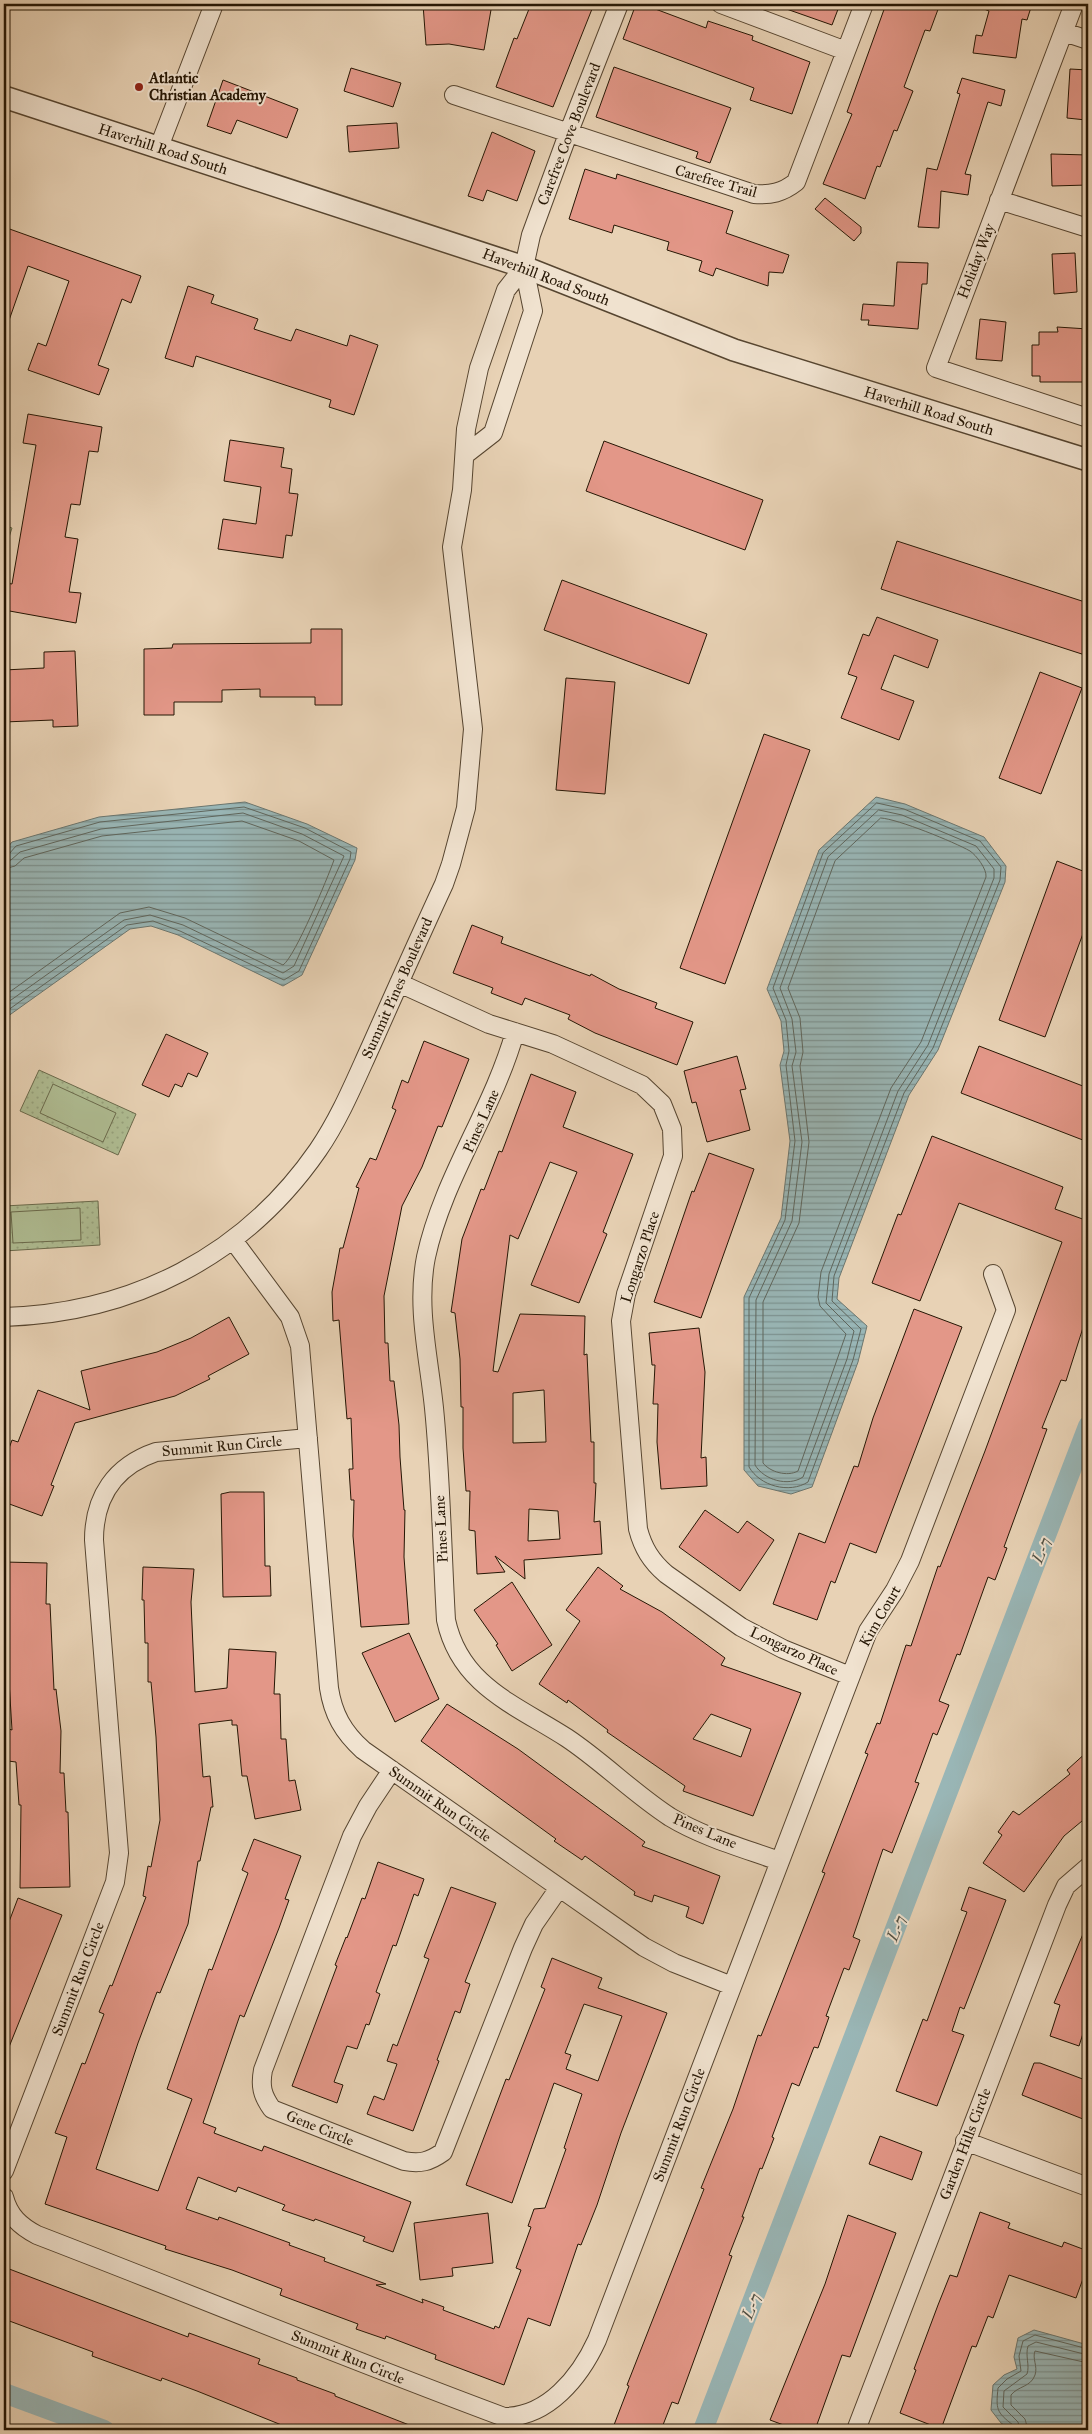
<svg xmlns="http://www.w3.org/2000/svg" width="1092" height="2434" viewBox="0 0 1092 2434" font-family="'IM FELL Great Primer',serif">
<style>
.park{fill:url(#park-dots);stroke:#6a6a4c}
.garden{fill:#afbd93;stroke:#6a6a4c}
.water{fill:url(#water-rules);stroke:#6b766f}
.lines{fill:none;stroke-linecap:round;stroke-linejoin:round}
.shore{stroke:#5f665d;stroke-width:1}
.canal{stroke:#99b6b6;stroke-width:20}
.building{fill:#e39788;stroke:#251604;fill-rule:evenodd}
.minor-casing{stroke:#564530;stroke-width:20}
.tertiary-casing{stroke:#564530;stroke-width:24}
.minor{stroke:#f0e2cf;stroke-width:18}
.tertiary{stroke:#f0e2cf;stroke-width:21}
.poi-dot{fill:#8f2418;stroke:#f0e2cf;stroke-width:2}
.labels{text-anchor:middle;dominant-baseline:central;stroke-width:4;stroke-linejoin:round;paint-order:stroke}
.poi-label{font-size:15px;font-weight:bold;fill:#251604;stroke:#f0e2cf;text-anchor:start}
.street-label{font-size:15px;fill:#251604;stroke:#f0e2cf}
.water-label{font-size:16px;font-style:italic;fill:#4e4e42;stroke:#f0e2cf}
</style>
<defs>
<pattern id="park-dots" width="8" height="8" patternUnits="userSpaceOnUse" patternTransform="scale(1.25)"><rect width="8" height="8" fill="#afbd93"/><path d="M2 2h.1M6 6h.1" fill="none" stroke="#96a27d" stroke-width="1.8" stroke-linecap="round"/></pattern>
<pattern id="water-rules" width="6" height="5" patternUnits="userSpaceOnUse" patternTransform="scale(1.25)"><rect width="6" height="5" fill="#99b6b6"/><path d="M0 2.5h6" fill="none" stroke="#7d9392"/></pattern>
</defs>
<rect width="100%" height="100%" fill="#e8d2b5"/>
<filter id="stains"><feTurbulence type="fractalNoise" baseFrequency=".004" numOctaves="4"/><feColorMatrix values="0 0 0 0 .2 0 0 0 0 .09 0 0 0 0 .02 0 0 0 .5 -.17"/></filter>
<radialGradient id="worn" r=".72"><stop offset=".6" stop-color="#630" stop-opacity="0"/><stop offset="1" stop-color="#630" stop-opacity=".3"/></radialGradient>
<!-- park -->
<path class="park" d="M4 525 12 528 4 553Z
M39 1070 136 1114 118 1155 20 1111Z
M98 1201 100 1245 4 1251V1206Z"/>
<!-- garden -->
<path class="garden" d="M53 1084 116 1113 103 1142 40 1113Z
M80 1208 81 1240 13 1243 11 1212Z"/>
<!-- water -->
<path class="water" d="M876 797 905 804 984 837 1006 866 1005 882 938 1050 909 1095 839 1278 837 1299 867 1326 858 1362 812 1487 791 1494 758 1486 744 1470V1297L781 1218 790 1141 780 1065 784 1051 781 1021 767 989 819 850Z
M245 802 307 824 357 848 355 860 302 975 283 986 178 935 151 926 130 929 4 1019V852L12 842 99 817Z
M1034 2330 1088 2345V2430H1012L1001 2423 991 2410 993 2385 1004 2375 1017 2369 1014 2357 1018 2338Z"/>
<g class="lines">
<!-- shore -->
<path class="shore" d="M877 803 904 809 980 841 1001 867 1000 880 933 1048 904 1093 834 1276 832 1301 861 1329 853 1360 808 1482C789 1494 760 1486 749 1467V1298L785 1220 795 1141 786 1065 789 1051 786 1020 773 988 823 853Z
M879 810 902 815 976 846 994 869V878L928 1045 898 1091 829 1274 826 1303 854 1331 847 1359 803 1477C788 1487 764 1480 755 1465L756 1300 792 1221 802 1142 792 1066 796 1052 792 1019 780 988 828 857Z
M881 818C898 819 954 842 970 851 976 855 987 869 986 877L921 1042 891 1088 821 1272 818 1297 820 1306 846 1334 798 1471C787 1477 770 1472 763 1463V1302L799 1223 809 1142 800 1066 803 1052 800 1018 788 988 835 861Z
M4 855 9 854 16 846 100 822 244 807 305 828 351 852 350 859 299 971 284 980 180 931 153 921 127 925 4 1013
M4 861 11 860 20 852 101 829 243 813 302 834 344 856 294 966 283 973 183 925 150 915 124 920 4 1005
M4 869 15 866 24 858 102 836 242 821 299 841 334 860C328 877 295 957 283 965L185 918 149 907 120 913 4 996
M1014 2430 1013 2425C996 2412 996 2409 998 2388L1007 2379 1021 2371 1019 2356 1023 2341 1035 2335 1088 2349
M1020 2430 1018 2422 1003 2407 1004 2391 1027 2374C1030 2365 1025 2356 1028 2346L1036 2342 1088 2355
M1028 2430 1025 2419 1011 2405V2395C1018 2386 1031 2387 1035 2375 1038 2366 1032 2359 1035 2351L1088 2363"/>
<!-- canal -->
<path class="canal" d="M4 2393 104 2430
M703 2430 1088 1426"/>
</g>
<!-- building -->
<path class="building" d="M423 4H492L484 50 449 44 426 45Z
M531 4H594L553 107 496 87 514 38 517 39Z
M636 4H642L706 28 708 21 753 36 752 40 810 62 792 114 750 100 754 88 623 39Z
M778 4H840L832 25 778 6Z
M886 4H940L930 31 925 30 904 87 913 91 897 131 894 130 880 167 877 166 865 199 823 184 852 114 847 112Z
M985 4H1032L1027 20 1022 19 1016 58 973 53 976 35 982 36 989 11 984 9Z
M614 67 731 108 710 163 696 158 698 152 596 117Z
M351 68 401 83 393 107 344 91Z
M1070 69 1088 70 1086 120 1067 118Z
M962 78 1005 90 1001 106 988 102 965 174 971 175 968 195 941 191 939 228 918 227 927 168 937 170 960 94 957 93Z
M223 80 298 109 287 138 237 120 231 134 207 126Z
M397 123 399 148 349 152 347 126Z
M492 132 535 151 517 201 487 190 483 201 468 196Z
M1051 154 1088 155V185L1052 186Z
M585 169 616 179 617 174 733 211 726 233 789 255 783 273 769 272 768 286 716 268 713 276 699 271 702 261 667 250 669 242 614 225 612 233 569 219Z
M825 198 861 227V233L854 241 815 209Z
M4 227 141 276 131 303 122 299 98 365 109 369 99 395 28 370 38 343 46 346 69 281 28 266 6 329H4Z
M1075 253 1077 292 1054 294 1052 254Z
M897 262 928 263 927 284H922L918 329 868 325 869 320H861L863 304 894 306Z
M188 286 214 295 211 303 258 319 254 329 291 341 296 329 347 346 350 335 378 345 354 415 329 407 331 400 196 356 193 367 165 358Z
M980 319 1006 322 1002 361 976 359Z
M1057 327 1088 329 1084 382H1040V376H1032V345H1039V332H1058Z
M28 414 102 427 98 452 89 451 80 505 71 504 65 537 78 539 69 592 81 593 76 623 4 610 6 583 12 584 36 445 23 443Z
M230 440 284 448 281 467 292 469 289 493 298 494 292 536 286 535 283 558 218 549 223 519 256 524 261 487 224 481Z
M604 441 763 500 745 550 586 491Z
M897 541 1088 603V656L881 589Z
M562 580 707 634 689 684 544 630Z
M877 617 938 640 928 668 894 655 881 689 914 701 899 740 841 718 857 677 848 674 863 634 869 636Z
M311 629H342V705H315V697H260V689L222 690V702H174V715H144V649L172 648 173 644 311 643Z
M75 651 78 726 53 727V720L4 722V670L44 668V652Z
M1040 672 1082 688 1041 794 999 778Z
M566 678 615 682 605 794 556 790Z
M764 734 810 750 725 984 680 968Z
M1057 861 1088 873V920L1045 1037 999 1020Z
M472 925 503 937 501 943 590 976 591 974 619 989 657 1003 655 1008 693 1022 677 1065 595 1033 568 1019 570 1015 525 998 522 1005 491 993 493 988 453 973Z
M166 1034 208 1053 197 1077 188 1073 182 1087 175 1084 169 1097 142 1085Z
M424 1041 469 1059 442 1127 438 1126 422 1167 402 1206 384 1296 385 1343H388L390 1381H394L399 1425 400 1457 404 1510H405L404 1557 409 1624 361 1627 353 1536 354 1500H351L349 1469H353L351 1418 347 1419 339 1320 333 1321 332 1292 340 1248H343L359 1188 356 1187 370 1158 376 1160 396 1110 392 1108 402 1080 408 1083Z
M979 1046 1088 1088V1142L961 1093Z
M737 1056 746 1089 740 1090 750 1130 707 1142 696 1102 692 1103 684 1071Z
M531 1074 576 1092 563 1127 633 1154 603 1232 607 1234 579 1303 531 1285 577 1172 550 1162 518 1239 510 1235 493 1371 498 1372 520 1314 585 1316 584 1355 587 1354 591 1442H594V1483H596L594 1522 600 1521 602 1554 524 1560 525 1579 495 1556 505 1572 477 1574 475 1531 469 1530 470 1491H466L463 1448V1407H461L460 1359 455 1313 451 1312 462 1239 481 1189 484 1190 499 1151 502 1152ZM544 1390 546 1442 513 1443V1393ZM529 1509 558 1511 560 1539 528 1541Z
M932 1136 1063 1187 1055 1209 1088 1221V1312L1066 1381 1061 1380 1042 1428 1047 1429 1004 1547 1007 1548 995 1580 988 1577 960 1655 957 1654 939 1701 949 1705 937 1735 933 1733 915 1782 919 1783 892 1853 883 1849 853 1937 860 1940 849 1970 844 1968 826 2016 829 2017 818 2048 814 2047 799 2086 792 2083 772 2137 774 2138 762 2169 760 2168 742 2217H744L729 2255 732 2256 678 2404 672 2402 661 2430H627L614 2425 629 2386 627 2385 704 2189 701 2188 733 2109 758 2035 761 2036 825 1873 822 1872 868 1754 865 1753 877 1723 880 1724 906 1645 911 1646 938 1566 940 1567 985 1451 1062 1242 959 1203 920 1301 872 1283 898 1214 901 1215Z
M709 1153 754 1169 701 1318 654 1302 692 1191 694 1192Z
M914 1309 962 1327 876 1553 850 1543 835 1583 831 1581 817 1620 773 1604 799 1533 825 1543 854 1466 858 1467 873 1418Z
M229 1317 249 1354 208 1376 210 1379 175 1396 75 1423 51 1485 54 1486 42 1516 4 1502V1462L12 1440 18 1442 38 1390 90 1410 81 1371 157 1352 191 1338Z
M699 1328 705 1372 701 1458 706 1457 707 1486 661 1489 657 1442 658 1404H653L655 1365H652L649 1333Z
M230 1492H264L265 1566H270L271 1596 223 1597 221 1494Z
M705 1510 738 1533 747 1521 774 1540 740 1591 679 1547Z
M4 1562 47 1563 46 1604H50L54 1690 56 1689 61 1731 60 1773H64L66 1812H68L70 1887 20 1888 21 1805H19L16 1762 8 1761 9 1729 12 1730 9 1681H5L4 1663V1648H6Z
M143 1567 194 1569 191 1602 195 1692 227 1688 229 1649 276 1652 274 1694H280L281 1739H286L289 1781 295 1780 301 1810 255 1819 247 1776H242L237 1725H232V1720L199 1724 203 1777 210 1776 213 1807H211L200 1861H198L188 1924 160 1993 157 1992 138 2043 96 2169 158 2191 192 2099 167 2089 209 1969 212 1970 248 1873 242 1870 254 1839 301 1856 285 1899 289 1900 279 1928 244 2017 240 2015 203 2123 216 2128 214 2133 262 2151 264 2146 411 2202 393 2252 363 2241 365 2237 315 2219 314 2221 282 2210 285 2205 238 2187 236 2192 198 2177 186 2209 218 2220 219 2217 290 2243 289 2245 325 2258 324 2261 386 2284 376 2285 423 2303 422 2299 444 2307 443 2310 494 2329 495 2326 499 2328 521 2270 516 2268 531 2227 528 2226 534 2209 545 2208 566 2149 564 2148 582 2094 554 2083 512 2203 466 2185 506 2079 509 2080 545 1989 541 1987 552 1958 602 1978 598 1988 667 2013 621 2133 597 2205 581 2245 578 2244 550 2326 528 2318 504 2385 435 2359 436 2355 386 2336 385 2339 356 2329 358 2324 280 2295 282 2289 232 2270 165 2249 166 2246 45 2204 67 2137 55 2133 82 2063 85 2064 104 2014 99 2012 110 1985 112 1986 146 1897 143 1896 148 1866 151 1867 160 1820 156 1737 151 1682H148V1643H145L144 1600H142ZM584 2004 622 2016 598 2081 566 2069 571 2055 565 2053Z
M598 1567 623 1586 620 1589 662 1612 725 1658 721 1665 801 1693 753 1816 683 1791 685 1786 607 1732 608 1730 568 1700 567 1703 539 1684 580 1621 566 1610ZM711 1714 751 1729 741 1757 693 1739Z
M512 1582 552 1645 512 1671 496 1645 498 1644 474 1610Z
M409 1633 439 1699 395 1722 362 1653Z
M447 1704 518 1749 645 1842 642 1846 720 1876 703 1924 686 1917 689 1907 654 1895 652 1902 634 1895 635 1892 585 1856 582 1860 554 1841 556 1839 421 1741Z
M1088 1751V1816L1064 1836 1024 1892 983 1863 1002 1835 998 1832 1013 1811 1019 1815 1070 1774 1067 1770Z
M378 1862 424 1879 418 1896 414 1894 396 1946 393 1945 376 1992 380 1994 369 2025 366 2024 357 2049 347 2046 334 2082 343 2085 337 2103 292 2086 337 1966 335 1965 346 1937 347 1938 362 1898 365 1899Z
M451 1887 496 1903 465 1982 470 1984 460 2013 455 2011 437 2060 439 2061 413 2131 367 2114 374 2096 384 2100 397 2064 387 2061 393 2044 397 2046 410 2011 429 1959 424 1957Z
M969 1887 1006 1900 964 2009 960 2007 952 2031 964 2035 937 2106 896 2091 923 2019 927 2021 967 1912 961 1910Z
M18 1898 62 1915 5 2057 4 1935Z
M1088 1922V2018L1079 2046 1050 2036 1060 2005 1054 2003Z
M1034 2063H1040L1088 2081V2121L1022 2095Z
M880 2136 922 2152 912 2180 869 2164Z
M980 2212 1010 2223 1008 2228 1062 2247 1064 2242 1088 2251V2265L1076 2298 1009 2275 993 2318 988 2316 976 2347 972 2346 941 2429 900 2413 916 2370 914 2369 938 2305 950 2275 957 2277Z
M488 2213 493 2263 452 2268 453 2276 420 2280 414 2223Z
M848 2215 896 2233 850 2357 842 2355 815 2430H797L770 2420 825 2284Z
M4 2267 188 2337 189 2333 260 2359 258 2364 297 2378V2380L335 2394V2396L422 2430H294L197 2391 162 2378 161 2381 92 2356 93 2352 4 2319Z"/>
<g class="lines">
<defs>
<path id="minor" d="M721 4 846 51
M1074 4 936 368 1088 418
M1064 32 1088 40
M454 95 754 194C771 195 782 193 796 182L864 4
M159 147 214 4
M999 200 1088 228
M466 454 493 433 533 311 524 267
M399 983 489 1024 553 1044 642 1085 662 1104 672 1129 673 1156 626 1294 621 1321 638 1529C643 1548 651 1561 666 1574L741 1627 783 1649 850 1676
M515 1032C493 1110 443 1178 426 1257 416 1307 429 1358 434 1408 441 1478 442 1550 446 1620 460 1686 516 1705 567 1738 603 1762 633 1793 670 1817 703 1837 743 1848 779 1861
M233 1240 290 1317 300 1346 329 1688C333 1714 343 1732 363 1750L644 1947 674 1963 732 1986
M4 1317C132 1313 244 1257 318 1150 340 1118 355 1081 371 1046 395 992 419 938 444 884L451 864 466 808 473 729 452 547 462 490 466 429 479 368 506 290 524 267 531 235 568 134 619 4
M392 1770 368 1806 352 1836 263 2070C260 2086 262 2095 272 2109L404 2161C420 2164 429 2162 443 2152L523 1948 534 1924 559 1888
M965 2141 1088 2187
M4 2171 115 1882 119 1853 94 1540C94 1497 115 1466 156 1452L308 1438
M4 2197C9 2216 20 2226 37 2235 193 2295 348 2359 504 2417 548 2417 580 2377 597 2340L868 1631 895 1590 910 1561 1006 1310 993 1274
M856 2430 1057 1905 1066 1886 1088 1867"/>
<path id="tertiary" d="M4 97 524 267 734 350 1088 460"/>
</defs>
<!-- minor casing -->
<use href="#minor" class="minor-casing"/>
<!-- tertiary casing -->
<use href="#tertiary" class="tertiary-casing"/>
<!-- minor -->
<use href="#minor" class="minor"/>
<!-- tertiary -->
<use href="#tertiary" class="tertiary"/>
</g>
<!-- markers -->
<circle class="poi-dot" cx="139" cy="87" r="5"/>
<g class="labels">
<!-- poi labels -->
<g class="poi-label">
<text x="149" y="78">Atlantic<tspan x="149" dy="17">Christian Academy</tspan></text>
</g>
<!-- street labels -->
<g class="street-label">
<text transform="translate(569 134) rotate(-69)">Carefree Cove Boulevard</text>
<text transform="translate(163 149) rotate(18)">Haverhill Road South</text>
<text transform="translate(716 181) rotate(16)">Carefree Trail</text>
<text transform="translate(976 261) rotate(-69)">Holiday Way</text>
<text transform="translate(546 277) rotate(21)">Haverhill Road South</text>
<text transform="translate(929 411) rotate(17)">Haverhill Road South</text>
<text transform="translate(397 988) rotate(-66)">Summit Pines Boulevard</text>
<text transform="translate(481 1121) rotate(-66)">Pines Lane</text>
<text transform="translate(640 1257) rotate(-72)">Longarzo Place</text>
<text transform="translate(222 1446) rotate(-5)">Summit Run Circle</text>
<text transform="translate(441 1529) rotate(-93)">Pines Lane</text>
<text transform="translate(880 1616) rotate(-60)">Kim Court</text>
<text transform="translate(794 1651) rotate(25)">Longarzo Place</text>
<text transform="translate(440 1804) rotate(35)">Summit Run Circle</text>
<text transform="translate(705 1831) rotate(23)">Pines Lane</text>
<text transform="translate(78 1979) rotate(-69)">Summit Run Circle</text>
<text transform="translate(679 2125) rotate(-69)">Summit Run Circle</text>
<text transform="translate(320 2128) rotate(22)">Gene Circle</text>
<text transform="translate(965 2144) rotate(-69)">Garden Hills Circle</text>
<text transform="translate(348 2357) rotate(22)">Summit Run Circle</text>
</g>
<!-- water labels -->
<g class="water-label">
<text transform="translate(1041 1550) rotate(-69)">L-7</text>
<text transform="translate(896 1928) rotate(-69)">L-7</text>
<text transform="translate(751 2306) rotate(-69)">L-7</text>
</g>
</g>
<!-- margin -->
<rect width="1092" height="2434" fill="none" stroke="#e8d2b5" stroke-width="20"/>
<rect x="5" y="5" width="1082" height="2424" fill="none" stroke="#251604" stroke-width="2.5"/>
<rect x="10" y="10" width="1072" height="2414" fill="none" stroke="#251604"/>
<rect width="100%" height="100%" filter="url(#stains)"/>
<rect width="100%" height="100%" fill="url(#worn)"/>
</svg>
